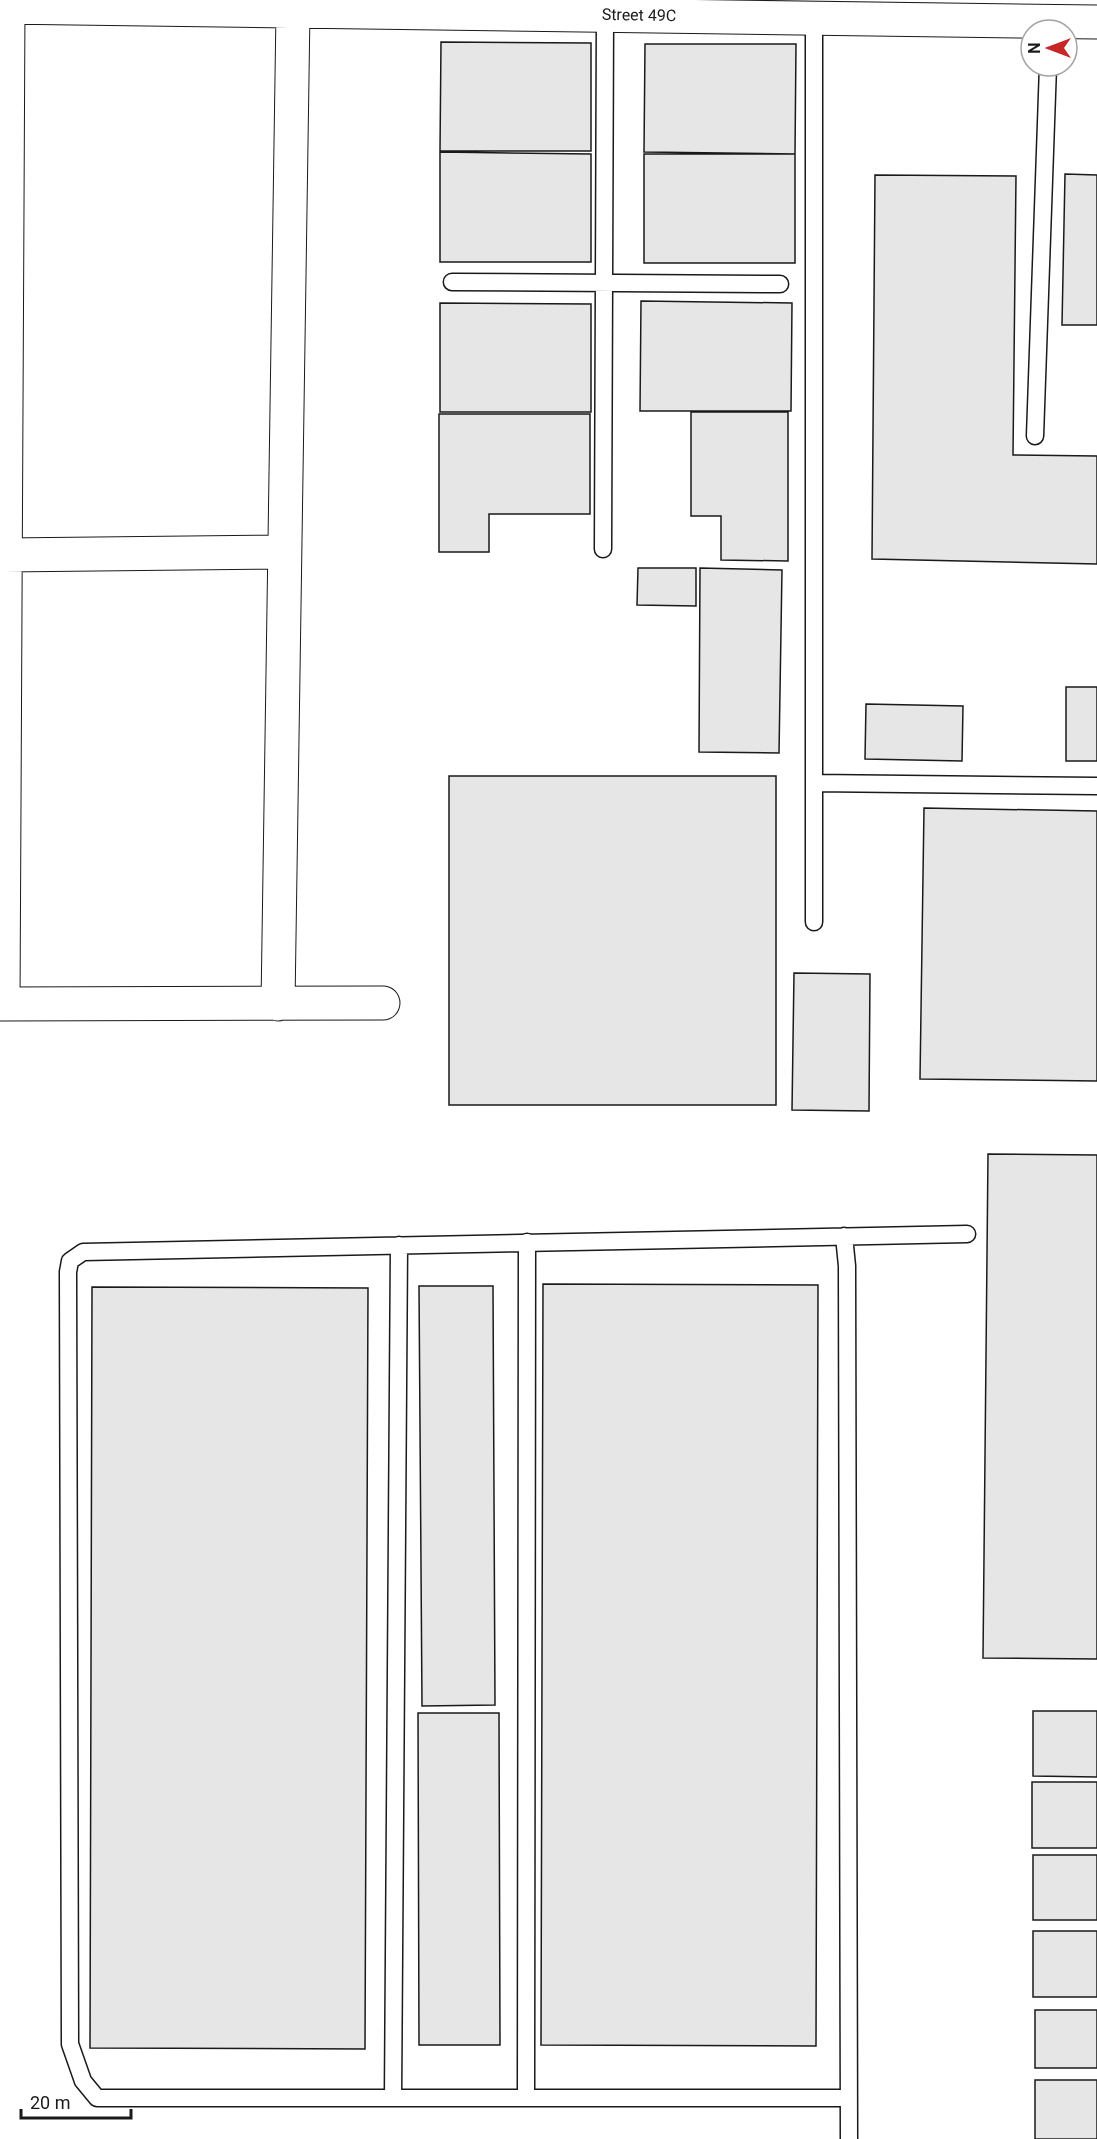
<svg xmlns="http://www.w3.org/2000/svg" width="1097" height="2139" viewBox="0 0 1097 2139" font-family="Roboto,sans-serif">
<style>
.building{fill:#e6e6e6;stroke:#1a1a1a;stroke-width:1.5}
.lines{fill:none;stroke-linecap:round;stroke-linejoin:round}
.lane-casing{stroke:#1a1a1a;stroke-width:19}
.street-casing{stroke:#1a1a1a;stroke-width:35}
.lane{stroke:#fff;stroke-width:16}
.street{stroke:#fff;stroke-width:33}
.labels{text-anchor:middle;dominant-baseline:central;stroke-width:4.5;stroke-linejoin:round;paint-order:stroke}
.street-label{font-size:16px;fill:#1a1a1a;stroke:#fff}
</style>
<rect width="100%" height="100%" fill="#fff"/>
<!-- building -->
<path class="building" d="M441 42 591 43V151H440Z
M645 44H796L795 154 644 152Z
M440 152 591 154V262H440Z
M644 154H795V263H644Z
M1065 174 1097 175V325H1062Z
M875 175 1016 176 1013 455 1097 456V564L872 559Z
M641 301 792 303 791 411H640Z
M440 303 591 304V412H440Z
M691 412H788V561L721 560V516H691Z
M439 414H590V514H489V552H439Z
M638 568H696V606L637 605Z
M700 568 782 570 779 753 699 752Z
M1066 687H1097V761H1066Z
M866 704 963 706 962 761 865 759Z
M449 776H776V1105H449Z
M924 808 1097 811V1081L920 1079Z
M794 973 870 974 869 1111 792 1110Z
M988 1154 1097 1155V1659L983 1658Z
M543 1284 818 1285 816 2046 541 2045Z
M419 1286H493L495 1705 422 1706Z
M92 1287 368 1288 365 2049 90 2048Z
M1033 1711H1097V1777L1033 1776Z
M418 1713H499L500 2045H419Z
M1032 1782H1097V1848H1032Z
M1033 1855H1097V1920H1033Z
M1033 1931H1097V1997H1033Z
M1035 2010H1097V2068H1035Z
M1035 2080H1097V2139H1035Z"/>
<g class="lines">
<defs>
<path id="lane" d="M814 17V922
M452 282 780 284
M1035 436 1048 66
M603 549 605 15
M814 783 1097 786
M844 1236 847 1266 849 2139
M393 2098 399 1245
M526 2098 527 1242
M848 2098H97L83 2081 70 2044 68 1272 70 1261 83 1252 967 1234"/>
<path id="street" d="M0 7 1097 22
M5 555 284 552
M0 1004 383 1003
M3 1004 8 7
M278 1004 293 11"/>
</defs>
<!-- lane casing -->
<use href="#lane" class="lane-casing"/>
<!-- street casing -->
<use href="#street" class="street-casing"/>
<!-- lane -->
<use href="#lane" class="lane"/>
<!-- street -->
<use href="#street" class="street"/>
</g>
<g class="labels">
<!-- street labels -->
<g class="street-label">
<text transform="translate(639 15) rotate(1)">Street 49C</text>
</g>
</g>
<!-- north arrow -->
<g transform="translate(1049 48) rotate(270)"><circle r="28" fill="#ffffff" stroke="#a3a3a3" stroke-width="1.5"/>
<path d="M0-4.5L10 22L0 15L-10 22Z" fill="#c62828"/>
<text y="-9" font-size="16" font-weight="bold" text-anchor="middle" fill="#1a1a1a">N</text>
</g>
<!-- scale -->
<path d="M21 2109v9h110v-9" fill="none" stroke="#1a1a1a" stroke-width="3"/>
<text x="30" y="2109" font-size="18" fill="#1a1a1a" stroke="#ffffff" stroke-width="4.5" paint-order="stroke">20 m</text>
</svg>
